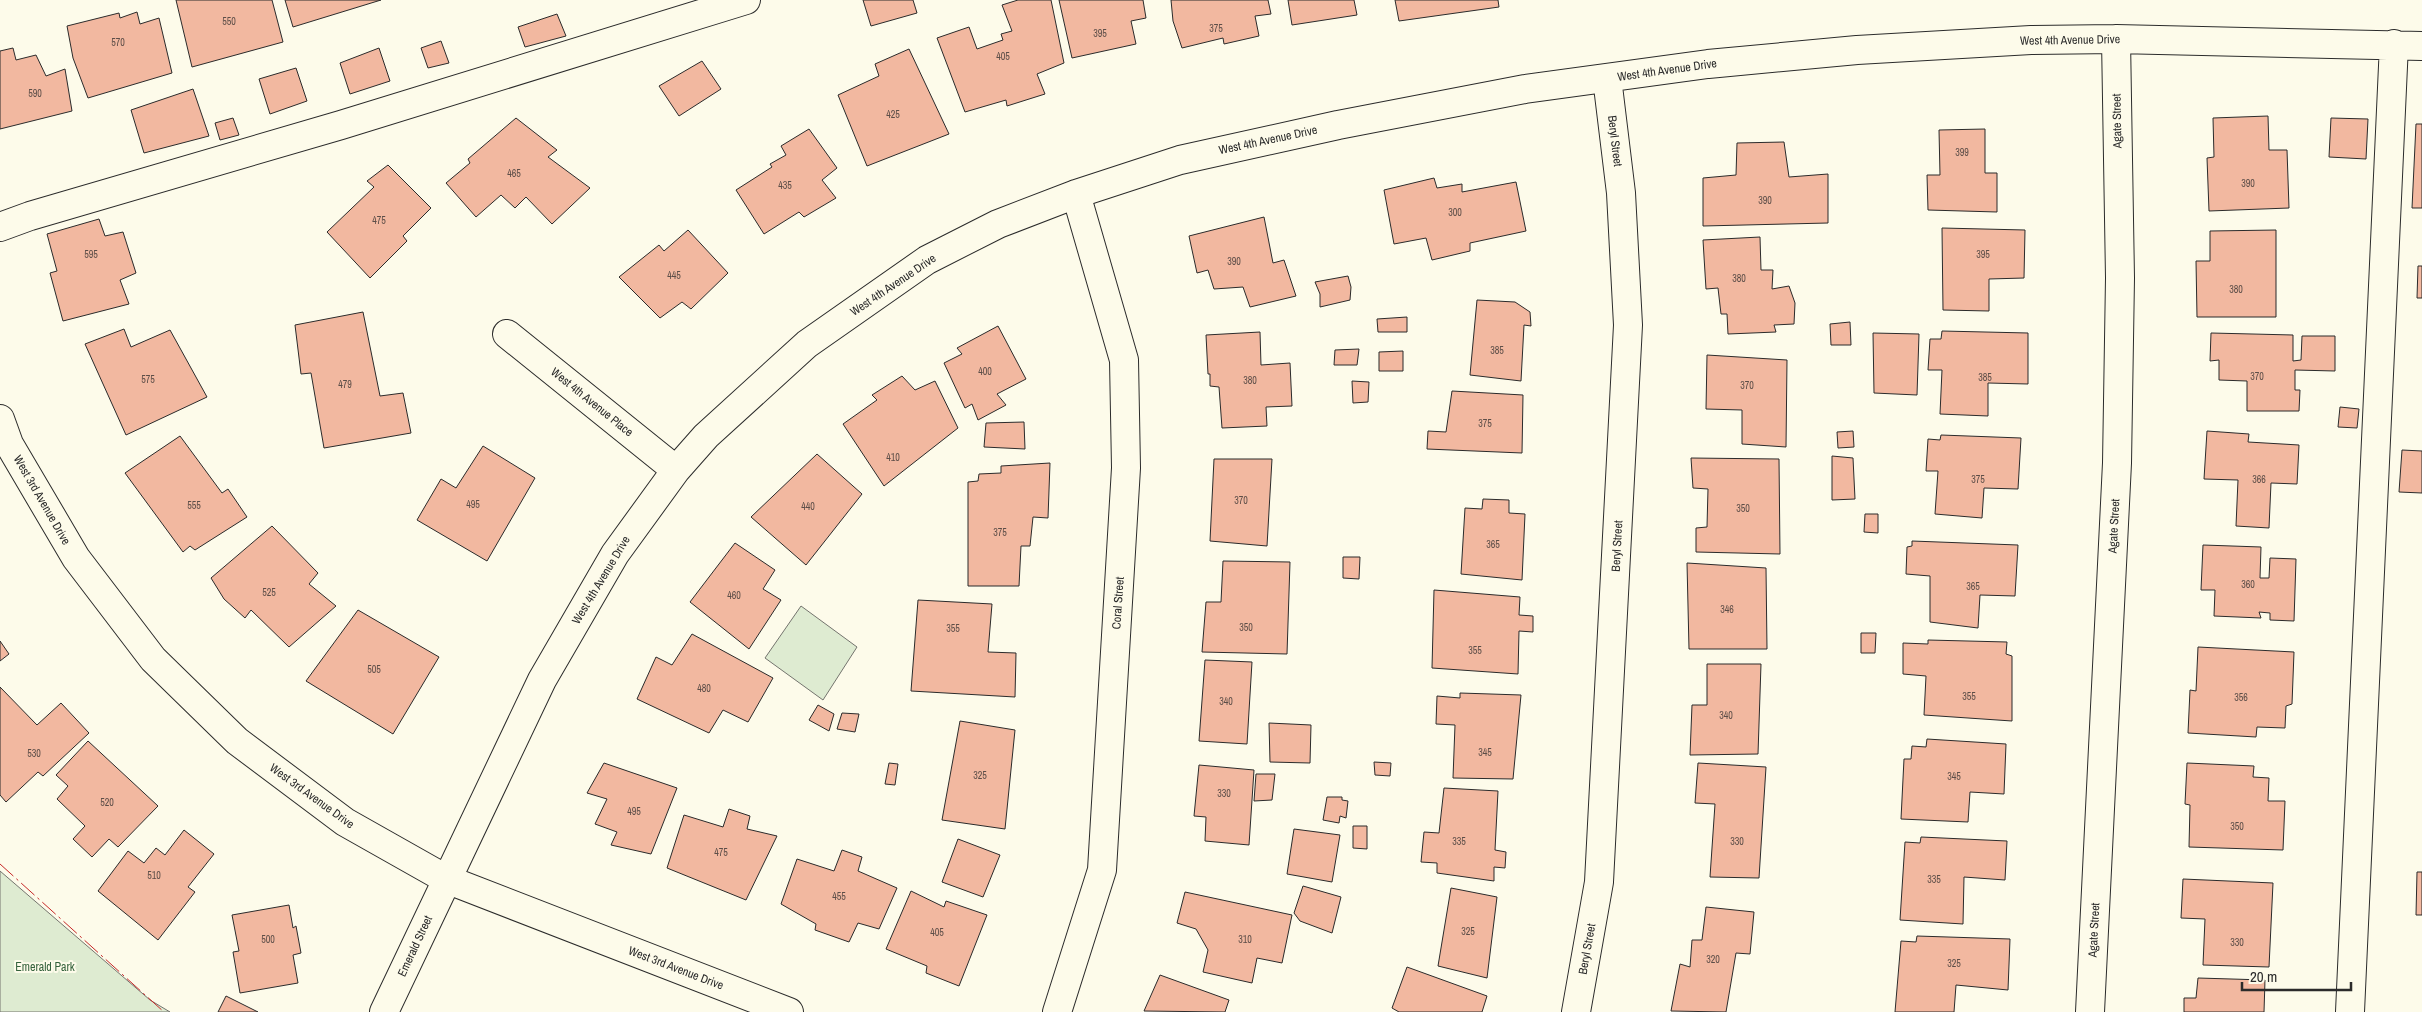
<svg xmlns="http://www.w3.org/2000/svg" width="2422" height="1012" viewBox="0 0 2422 1012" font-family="'Archivo Narrow',sans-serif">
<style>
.green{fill:#deebd1;stroke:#74746e}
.building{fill:#f2b8a0;stroke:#2b2b2b}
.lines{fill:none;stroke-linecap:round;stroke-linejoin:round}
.minor-casing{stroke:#2b2b2b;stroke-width:30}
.minor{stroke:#fdfbea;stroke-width:28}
.power{stroke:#c62828;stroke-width:1;stroke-dasharray:18 4 2.5 4;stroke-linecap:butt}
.labels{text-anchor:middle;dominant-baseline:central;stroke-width:4;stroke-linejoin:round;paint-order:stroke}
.number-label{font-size:10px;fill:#5d4e48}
.street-label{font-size:12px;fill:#2b2b2b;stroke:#fdfbea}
.park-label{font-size:12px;fill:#34623c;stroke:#fdfbea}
</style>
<rect width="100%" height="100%" fill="#fdfbea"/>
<!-- green -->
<path class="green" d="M801 606 857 647 823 700 765 658Z
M0 871 150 1000 170 1012H0Z"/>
<!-- building -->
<path class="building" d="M176 0H272L283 42 192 67Z
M285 0H381L293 27Z
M863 0H913L917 13 871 26Z
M1018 0H1051L1064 63 1037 74 1045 94 1007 106 1006 100 965 112 937 38 969 27 977 49 1003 40 1001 34 1012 31 1002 5Z
M1059 0H1143L1146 18 1131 21 1136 44 1072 58Z
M1171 0H1268L1271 14 1255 16 1259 36 1224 44 1223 38 1182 48 1173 21Z
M1288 0H1354L1357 15 1292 25Z
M1395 0H1498L1499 7 1399 21Z
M137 12 140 24 159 18 172 73 88 98 73 58 67 26 119 13 120 18Z
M557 14 566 36 525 47 518 27Z
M441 41 449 63 428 68 421 48Z
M13 48 16 60 36 55 46 76 65 69 72 111 0 129V51Z
M379 48 390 81 350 94 340 63Z
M909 49 949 134 867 166 838 95 879 76 875 64Z
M702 61 721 89 679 116 659 86Z
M296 68 307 101 270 114 259 79Z
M193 89 209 136 144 153 131 110Z
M2268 116 2269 150H2287L2289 208 2209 211 2207 158 2214 157 2213 118Z
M233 118 239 135 220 140 215 123Z
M516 118 557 150 548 157 590 188 552 224 526 197 515 208 501 195 476 217 446 183 470 163 468 159Z
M2331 118 2368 119 2366 159 2329 157Z
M2416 124H2422V208H2412Z
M809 129 837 168 822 180 836 198 804 217 799 212 764 234 736 190 772 167 770 164 786 155 781 146Z
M1985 129V173H1997V212L1928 210 1927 175H1940L1939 130Z
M1784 142 1789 177 1828 174V223L1703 226V178L1736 175 1737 143Z
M388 165 431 208 403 236 407 241 370 278 327 232 374 187 367 181Z
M1434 178 1437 188 1462 184V192L1516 182 1526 231 1470 243V251L1432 260 1426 238 1394 244 1384 190Z
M1264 217 1273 263 1284 260 1296 296 1250 307 1243 287 1214 289 1208 270 1197 273 1189 236Z
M99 219 105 236 123 232 136 273 120 280 129 304 63 321 50 273 57 271 47 234Z
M1942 228 2025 230 2024 278 1989 279V311L1943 310Z
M688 230 728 273 691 309 682 302 660 318 619 277 659 245 664 251Z
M2276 230V317H2197L2196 261H2210V231Z
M1760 237 1761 270H1773L1772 289 1789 286 1795 303 1794 324 1774 325 1776 332 1728 334 1727 314H1721L1718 288 1706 289 1703 240Z
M2418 266H2422V298H2417Z
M1348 276 1351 287 1350 300 1320 307V294L1315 282Z
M1477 300 1515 302 1530 312 1531 326 1524 325 1521 381 1470 375Z
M363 312 380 396 403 393 411 433 324 448 311 373 301 374 295 325Z
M1407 317V332H1378L1377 319Z
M1850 322 1851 345H1831L1830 324Z
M998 326 1026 379 997 394 1006 405 978 420 972 404 965 408 944 363 962 354 957 348Z
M124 329 131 347 170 330 207 397 126 435 85 344Z
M1942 331 2028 333V384L1988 383V416L1940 414 1942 370H1928L1930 339H1941Z
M1260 332 1261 365 1290 363 1292 406 1266 407 1267 426 1222 428 1219 387 1210 386V374H1208L1206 335Z
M1873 333 1919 334 1917 395 1874 393Z
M2211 333 2293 335V361L2301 360 2302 336H2335V371L2295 370V390H2300L2299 411H2247V381L2219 380V360L2210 361Z
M1359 349 1357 365H1334L1335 350Z
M1403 351V371H1379V352Z
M1707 355 1787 360 1786 447 1742 444V410L1706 409Z
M902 376 915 390 935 381 958 428 884 486 843 424 877 400 872 395Z
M1352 381 1369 382 1368 402 1353 403Z
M1452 391 1523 395 1522 453 1427 449 1428 431 1446 432Z
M2340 407 2359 409 2357 428 2338 427Z
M1024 422 1025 449 984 447 986 423Z
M1853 431 1854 447 1838 448 1837 432Z
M2207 431 2249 434 2248 442 2299 445 2297 484 2271 483 2269 528 2236 526 2238 480 2204 479Z
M1941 435 2021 438 2018 489 1984 488 1982 518 1935 514 1938 471H1926L1928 439 1940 440Z
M180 436 222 493 228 489 247 517 195 550 190 546 183 552 125 473Z
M483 446 535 478 487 561 417 520 441 479 456 488Z
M2402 450 2422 451V493L2399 492Z
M817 454 862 494 806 565 751 517Z
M1832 456 1853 458 1855 499 1832 500Z
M1691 458 1779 459 1780 554 1696 552V528L1707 527 1708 489 1693 488Z
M1214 459H1272L1267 546 1210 541Z
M1050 463 1048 518 1033 517 1030 546H1021L1019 586H968V482L978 481 979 474 1001 473V466Z
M1483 499 1509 500V513L1525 514 1522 580 1461 574 1465 508 1482 509Z
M1865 514H1878V533L1864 532Z
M272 526 318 573 309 584 336 606 289 647 251 610 245 618 224 599 211 578Z
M1912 541 2018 545 2015 596 1980 595 1978 628 1930 622V576L1906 574 1907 547 1912 546Z
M735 543 775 570 763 589 781 600 749 649 690 602Z
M2203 545 2261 547 2260 578H2269L2270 558 2296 559 2294 621 2270 620V613L2259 612 2261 618 2214 616 2215 590H2201Z
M1343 557H1360L1359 579 1343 578Z
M1223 561 1290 562 1287 654 1202 652 1206 602H1221Z
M1687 563 1766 568 1767 649H1689Z
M1434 590 1520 597 1519 615 1533 616V632L1519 631 1518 674 1432 668Z
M918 600 992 604 988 652 1016 653 1015 697 911 691Z
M358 610 439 657 393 734 306 681Z
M1861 633H1876L1875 653H1861Z
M692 634 773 678 748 722 723 710 709 733 637 699 656 657 672 665Z
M1928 640 2007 642 2006 654 2012 656V721L1924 715 1926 676 1903 674V643L1928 644Z
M0 641 9 654 0 661Z
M2198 647 2294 652 2292 704 2286 706 2285 728 2257 727 2256 737 2188 733 2190 690 2196 691Z
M1205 660 1252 662 1247 744 1199 741Z
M1707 664H1761L1758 754 1690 755 1692 705H1707Z
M0 687 37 725 61 703 89 733 43 776 38 772 6 802 0 795Z
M1460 693 1521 695 1513 779 1453 778 1455 725 1436 724 1437 696 1460 698Z
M818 705 834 714 829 731 809 720Z
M842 713 859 714 855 732 837 729Z
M960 721 1015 730 1005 829 942 820Z
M1269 723 1311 725 1310 763 1270 762Z
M1927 739 2006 744 2004 794 1970 792 1968 822 1901 819 1904 759H1911L1912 746 1926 747Z
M88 741 158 806 118 847 109 839 92 857 73 839 85 826 57 799 68 786 56 775Z
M1374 762 1391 763 1390 776 1375 775Z
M604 763 677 788 651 854 611 845 617 832 595 824 607 799 587 793Z
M889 763 898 764 895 785 885 784Z
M1698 763 1766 767 1759 878 1710 877 1715 804 1695 803Z
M2187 763 2254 766 2253 777 2269 778 2268 801H2285L2283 850 2189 847 2190 805 2185 804Z
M1199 765 1254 770 1249 845 1205 841 1206 817 1194 816Z
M1256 774H1275L1272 800 1254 801Z
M1444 788 1498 791 1495 850 1506 852 1505 868 1494 867V881L1437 873V863L1421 862 1424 832 1439 833Z
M1327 797H1342V800L1348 801 1346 818 1340 816 1339 823 1323 820Z
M729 809 750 816 747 829 777 836 746 900 667 868 684 815 723 827Z
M1353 826H1367V849L1353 848Z
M1294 829 1340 835 1332 882 1287 874Z
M184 830 214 854 188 887 195 892 158 940 98 891 128 851 144 863 156 848 165 855Z
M1921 837 2007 841 2005 880 1964 877 1963 924 1900 920 1905 842 1920 843Z
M958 839 1000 855 983 897 942 882Z
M842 850 862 857 858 871 897 888 879 929 858 923 849 942 815 930 816 924 781 904 797 859 834 871Z
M2417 872H2422V915H2416Z
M2183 879 2273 883 2269 967 2203 965 2205 919 2181 918Z
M1303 886 1341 897 1332 933 1300 921 1294 913Z
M1451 888 1497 897 1487 978 1438 966Z
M911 891 944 907 946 901 987 915 959 986 926 973 927 966 886 949Z
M1185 892 1292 915 1282 963 1257 958 1252 983 1203 972 1208 950 1196 929 1177 923Z
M289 905 293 928 296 926 301 953 293 955 298 983 240 993 233 952 239 951 232 915Z
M1706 907 1754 912 1750 954 1736 953 1726 1012 1671 1011 1680 964 1690 967 1692 940H1702Z
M1917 936 2010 939 2008 990 1956 985 1954 1012H1895L1901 941 1916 942Z
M1407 967 1487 996 1482 1012H1399L1392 1008Z
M1160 975 1229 1000 1225 1012 1144 1011Z
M2198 978 2265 980 2264 1012H2184V998H2196Z
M226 996 258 1012H218Z"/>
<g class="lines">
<defs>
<path id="minor" d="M0 227 30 216 341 125 746 0
M507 334 676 470
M0 419 9 444 76 558 153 659 237 741 345 822 446 879 789 1012
M384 1012 542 680 615 554 676 470 706 436 807 344 927 260 998 224 1076 194 1180 160 1338 125 1525 89 1708 64 1857 50 2031 40 2116 39 2422 46
M1057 1012 1102 870 1126 468 1124 360 1076 194
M1576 1012 1599 882 1628 325 1621 193 1607 78
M2090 1012 2117 463 2120 278 2116 39
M2350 1012 2394 44"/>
</defs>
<!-- minor casing -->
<use href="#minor" class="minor-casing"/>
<!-- minor -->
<use href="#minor" class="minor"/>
<!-- power -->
<path class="power" d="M0 864 164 1012"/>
</g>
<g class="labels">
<!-- number labels -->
<g class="number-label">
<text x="229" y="21">550</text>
<text x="1216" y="28">375</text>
<text x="1100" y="33">395</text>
<text x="118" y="42">570</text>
<text x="1003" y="56">405</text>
<text x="35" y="93">590</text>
<text x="893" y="114">425</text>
<text x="1962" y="152">399</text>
<text x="514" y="173">465</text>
<text x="2248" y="183">390</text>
<text x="785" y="185">435</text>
<text x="1765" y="200">390</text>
<text x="1455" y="212">300</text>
<text x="379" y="220">475</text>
<text x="91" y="254">595</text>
<text x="1983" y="254">395</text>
<text x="1234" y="261">390</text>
<text x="674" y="275">445</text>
<text x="1739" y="278">380</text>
<text x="2236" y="289">380</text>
<text x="1497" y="350">385</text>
<text x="985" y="371">400</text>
<text x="2257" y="376">370</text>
<text x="1985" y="377">385</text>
<text x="148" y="379">575</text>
<text x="1250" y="380">380</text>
<text x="345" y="384">479</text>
<text x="1747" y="385">370</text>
<text x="1485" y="423">375</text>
<text x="893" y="457">410</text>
<text x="1978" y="479">375</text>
<text x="2259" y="479">366</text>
<text x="1241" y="500">370</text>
<text x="473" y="504">495</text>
<text x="194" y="505">555</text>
<text x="808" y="506">440</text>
<text x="1743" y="508">350</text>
<text x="1000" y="532">375</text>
<text x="1493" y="544">365</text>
<text x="2248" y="584">360</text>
<text x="1973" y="586">365</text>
<text x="269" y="592">525</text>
<text x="734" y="595">460</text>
<text x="1727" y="609">346</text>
<text x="1246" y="627">350</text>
<text x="953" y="628">355</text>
<text x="1475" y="650">355</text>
<text x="374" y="669">505</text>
<text x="704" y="688">480</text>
<text x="1969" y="696">355</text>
<text x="2241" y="697">356</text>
<text x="1226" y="701">340</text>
<text x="1726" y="715">340</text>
<text x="1485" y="752">345</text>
<text x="34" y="753">530</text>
<text x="980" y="775">325</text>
<text x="1954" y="776">345</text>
<text x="1224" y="793">330</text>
<text x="107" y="802">520</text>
<text x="634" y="811">495</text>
<text x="2237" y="826">350</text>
<text x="1459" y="841">335</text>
<text x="1737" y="841">330</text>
<text x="721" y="852">475</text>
<text x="154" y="875">510</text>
<text x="1934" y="879">335</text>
<text x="839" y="896">455</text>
<text x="1468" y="931">325</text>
<text x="937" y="932">405</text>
<text x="268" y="939">500</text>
<text x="1245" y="939">310</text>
<text x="2237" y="942">330</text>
<text x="1713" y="959">320</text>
<text x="1954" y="963">325</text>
</g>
<!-- street labels -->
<g class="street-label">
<text transform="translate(2070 40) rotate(-1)">West 4th Avenue Drive</text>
<text transform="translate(1667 70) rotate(-8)">West 4th Avenue Drive</text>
<text transform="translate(2117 121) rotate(-91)">Agate Street</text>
<text transform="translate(1268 140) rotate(-12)">West 4th Avenue Drive</text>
<text transform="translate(1615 141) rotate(83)">Beryl Street</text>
<text transform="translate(893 285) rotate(-34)">West 4th Avenue Drive</text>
<text transform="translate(592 402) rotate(39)">West 4th Avenue Place</text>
<text transform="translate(42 500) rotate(60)">West 3rd Avenue Drive</text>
<text transform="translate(2114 526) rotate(-87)">Agate Street</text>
<text transform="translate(1617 546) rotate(-87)">Beryl Street</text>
<text transform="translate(601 580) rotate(-59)">West 4th Avenue Drive</text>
<text transform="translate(1118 603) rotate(-86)">Coral Street</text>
<text transform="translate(312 796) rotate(36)">West 3rd Avenue Drive</text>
<text transform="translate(2094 930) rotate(-87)">Agate Street</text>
<text transform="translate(415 946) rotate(-65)">Emerald Street</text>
<text transform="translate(1587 949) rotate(-80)">Beryl Street</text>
<text transform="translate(676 968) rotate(21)">West 3rd Avenue Drive</text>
</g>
<!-- park labels -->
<g class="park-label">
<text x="45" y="967">Emerald Park</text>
</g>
</g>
<!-- scale -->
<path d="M2242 982v8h109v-8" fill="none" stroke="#2b2b2b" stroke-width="2.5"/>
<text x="2250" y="982" font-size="15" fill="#2b2b2b" stroke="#fdfbea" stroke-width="4" paint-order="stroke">20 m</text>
</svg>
